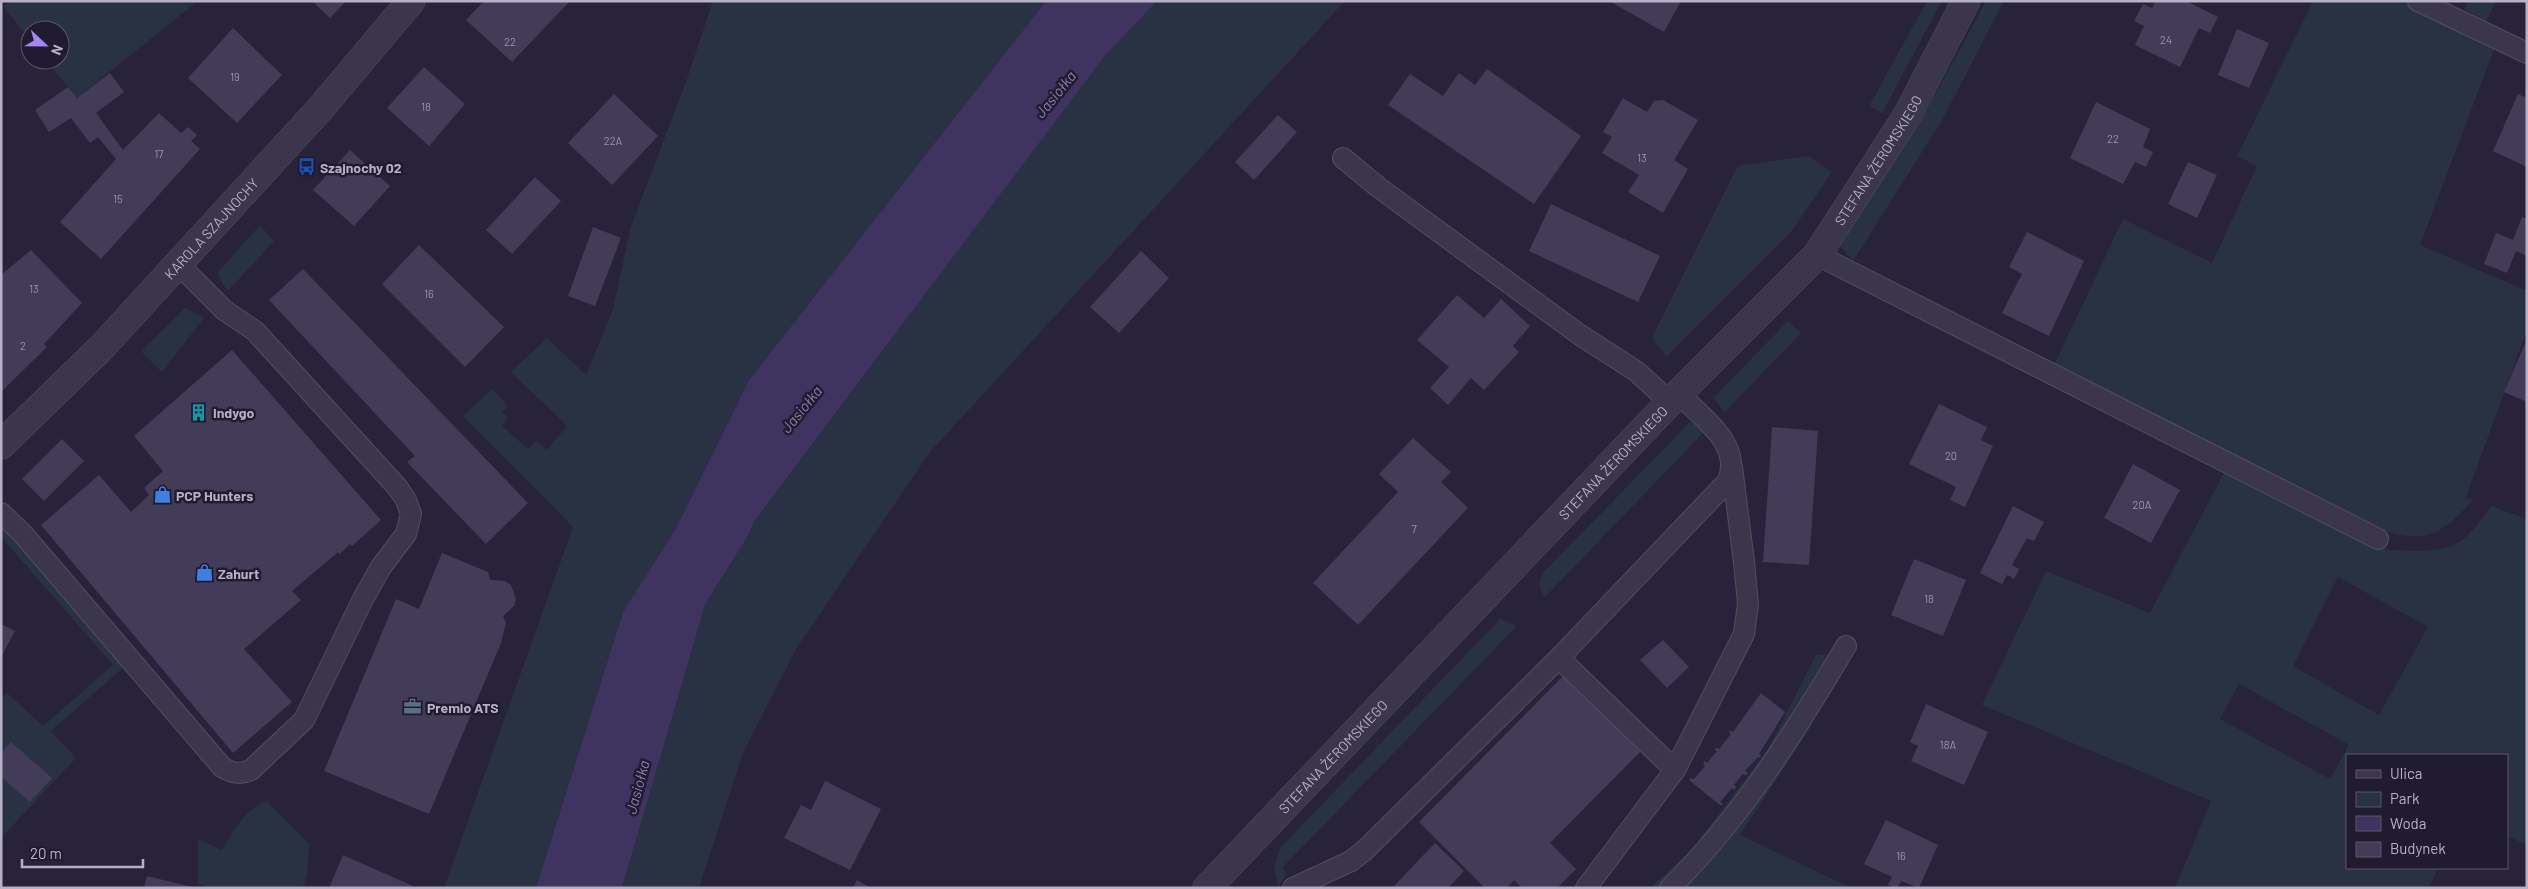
<svg xmlns="http://www.w3.org/2000/svg" width="2528" height="889" viewBox="0 0 2528 889" font-family="Barlow,sans-serif">
<style>
.green{fill:#293242;fill-rule:evenodd}
.water{fill:#3e345f}
.building{fill:#433c58}
.lines{fill:none;stroke-linecap:round;stroke-linejoin:round}
.lane-casing{stroke:#534e62;stroke-width:22}
.street-casing{stroke:#534e62;stroke-width:29}
.lane{stroke:#3b364a;stroke-width:20}
.street{stroke:#3b364a;stroke-width:28}
.labels{text-anchor:middle;dominant-baseline:central;stroke-width:5;stroke-linejoin:round;paint-order:stroke}
.number-label{font-size:11px;fill:#9a94aa}
.street-label{font-size:14px;fill:#b7b1c6;stroke:#201b2f}
.poi-label{font-size:14px;font-weight:bold;fill:#b7b1c6;stroke:#201b2f;text-anchor:start}
.water-label{font-size:15px;font-style:italic;fill:#8c80b2;stroke:#201b2f}
</style>
<rect width="100%" height="100%" fill="#28223a"/>
<!-- green -->
<path class="green" d="M11 1H198L77 98 46 60H60V30H30V40L3 6Z
M713 1H1046L749 380 676 528 623 612 536 888H444L573 527 463 416 492 389 508 406 502 412 508 417 502 426 528 449 536 441 547 450 567 426 511 372 547 338 586 375 613 309 631 226 687 79Z
M1157 1H1345L930 452 796 649 743 753 699 888H622L705 605 749 534 755 520 1104 57Z
M1927 1H1942L1882 113 1869 106Z
M1986 1H2004L1941 122 1853 261 1840 245 1926 111Z
M2313 1H2401L2495 47 2420 245 2527 291V330L2466 497 2473 500C2439 538 2423 544 2375 528L2053 367 2123 219 2212 263 2257 166 2237 156Z
M2468 1H2496L2486 22 2464 10Z
M1808 156 1832 172 1791 232 1666 357 1652 338 1738 166Z
M260 225 274 241 228 291 220 280 218 272Z
M185 308 204 318 162 372 141 351Z
M1788 321 1801 333 1725 412 1713 398Z
M1690 422 1699 424 1706 430 1545 597C1538 589 1539 583 1542 574Z
M2225 471 2389 550 2425 551 2446 548 2460 542 2474 529 2491 506 2527 519V845L2507 836V755H2347V868H2438L2429 888H2175L2211 801 1982 705 2046 571 2150 613ZM2338 577 2428 627 2379 715 2293 666ZM2239 684 2349 745 2330 779 2220 719Z
M1 530 16 539 126 665 51 731 76 758 1 838V699L7 693 43 726 113 665 1 537Z
M1500 619 1517 626 1283 867 1286 875 1278 887 1274 868 1280 848Z
M1828 654 1771 751 1693 853 1658 888H1650L1692 849 1768 749 1816 655Z
M1808 723 1812 725 1740 835 1852 888H1682Z
M266 801 309 844 307 875 303 888H211L198 884V839L222 850C235 828 242 813 266 801Z"/>
<!-- water -->
<path class="water" d="M1046 1H1157L1104 57 755 520 749 534 705 605 622 888H536L623 612 676 528 749 380Z"/>
<!-- building -->
<path class="building" d="M312 1H346L330 18Z
M484 1H570L512 62 466 20Z
M1609 1H1681L1664 32Z
M2155 1H2186L2218 17 2210 33 2199 28 2180 67 2135 45 2144 26 2134 21 2143 4 2152 8Z
M233 28 282 75 237 123 188 78Z
M2237 29 2269 43 2249 88 2218 75Z
M424 67 465 104 429 146 387 108Z
M1487 69 1581 136 1534 204 1388 105 1410 74 1443 96 1459 73 1475 85Z
M110 73 124 92 96 113 123 150 159 113 181 133 188 127 197 135 191 141 200 149 101 259 60 222 116 159 98 137 90 143 71 118 49 132 35 110 68 87 77 98Z
M614 94 658 136 612 185 568 143Z
M2518 94 2527 98V167L2493 151Z
M1623 98 1647 112 1654 101 1663 100 1698 120 1674 160 1688 169 1663 213 1628 192 1639 175 1602 153 1612 137 1603 132Z
M2096 102 2150 129 2143 147 2153 152 2146 167 2135 162 2123 184 2070 158Z
M1278 115 1297 132 1254 180 1235 162Z
M350 150 390 186 354 226 313 190Z
M2188 162 2217 175 2197 218 2168 204Z
M535 177 561 201 512 254 486 230Z
M1551 204 1660 256 1638 302 1529 251Z
M2522 217 2527 219V256L2516 251 2507 273 2484 264 2496 233 2513 240Z
M593 227 621 238 595 306 568 296Z
M2027 232 2084 261 2049 336 2002 313 2022 274 2009 267Z
M419 245 504 327 465 367 382 284Z
M31 250 82 303 44 344 47 347 1 392V275Z
M1141 251 1169 278 1119 333 1090 307Z
M303 269 528 503 486 544 407 462 415 456 269 300Z
M1457 295 1484 318 1501 299 1530 326 1513 346 1519 352 1484 390 1471 378 1448 405 1430 388 1449 367 1417 340Z
M2527 339V402L2504 392Z
M232 350 381 520 352 546 350 544 340 554 338 552 292 591 301 600 244 649 292 702 233 753 41 525 99 475 131 512 149 495 144 488 163 471 134 436Z
M1939 404 1987 427 1981 440 1993 446 1965 507 1950 500 1956 487 1909 464Z
M1772 427 1818 431 1809 565 1763 562Z
M1413 438 1451 472 1441 482 1468 508 1358 625 1313 583 1398 492 1379 474Z
M62 439 84 461 44 501 22 479Z
M2133 464 2180 490 2151 543 2104 518Z
M2013 506 2044 522 2034 541 2027 538 2012 565 2019 569 2014 579 2007 575 2002 584 1980 573Z
M442 553 488 572 490 580 505 581 511 585 516 599 514 606 503 616 506 623 501 643 429 814 324 771 396 599 419 609Z
M1914 559 1966 580 1943 636 1891 615Z
M1 624 15 631 1 657Z
M1663 640 1689 667 1667 688 1640 660Z
M1566 673 1643 749 1550 843 1576 869 1557 888H1522L1514 880 1507 888H1485L1419 822Z
M1761 693 1785 712 1759 754 1761 756 1760 758 1758 757 1745 771 1748 773 1746 775 1743 774 1734 785 1736 787 1734 790 1732 788 1720 802 1723 803 1721 806 1689 780 1691 778 1694 779 1705 766 1703 764 1705 761 1707 763 1717 751 1714 750 1717 748 1719 749 1731 734 1729 733 1730 730 1733 732Z
M1926 704 1988 732 1964 785 1911 761 1918 746 1910 742Z
M11 742 52 778 30 802 1 777V753Z
M825 781 881 809 850 870 784 838 801 805 811 810Z
M1886 820 1938 845 1919 888 1901 881 1898 888H1895L1888 885 1892 877 1864 864Z
M1435 843 1464 871 1448 888H1396L1394 886Z
M343 855 413 886 412 888H329Z
M147 876 192 887V888H144Z
M857 880 871 888H853Z"/>
<g class="lines">
<defs>
<path id="lane" d="M2418 1 2527 53
M1343 158 1378 187 1580 335 1636 371 1670 402
M1817 255 2378 539
M1 513 22 533 222 767C232 773 239 775 251 770L304 720 363 599 381 567 406 534 411 514 406 500 398 488 255 331 224 310 178 264
M1559 658 1728 481C1743 444 1701 417 1679 394
M1675 770 1744 634 1748 604 1744 562 1732 467
M1293 888 1351 861 1364 851 1559 658 1675 770 1586 888
M1670 888C1741 818 1795 732 1846 646"/>
<g id="street">
<path id="s1" d="M1 445 101 348 320 109 411 1"/>
<path id="s2" d="M1207 888 1670 402 1817 255 1908 114 1966 1"/>
</g>
</defs>
<!-- lane casing -->
<use href="#lane" class="lane-casing"/>
<!-- street casing -->
<use href="#street" class="street-casing"/>
<!-- lane -->
<use href="#lane" class="lane"/>
<!-- street -->
<use href="#street" class="street"/>
</g>
<!-- icons -->
<defs>
<symbol id="bus-bare" viewBox="-9 -9 18 18"><path d="M-5-6H5V4H4V6H2V4H-2V6H-4V4H-5ZM-3.5-4V0h7V-4ZM-3.5 1.2v1.5H-2V1.2ZM2 1.2v1.5H3.5V1.2Z" fill="#1a4fb4" stroke="#201b2f" stroke-width="2.5" paint-order="stroke"/></symbol>
<symbol id="building-bare" viewBox="-9 -9 18 18"><path d="M-4-6H4V6H1V3H-1V6H-4ZM-2.5-4.3h1.7v1.8h-1.7ZM.8-4.3h1.7v1.8H.8ZM-2.5-1h1.7V.8h-1.7ZM.8-1h1.7V.8H.8Z" fill="#0f9aa8" stroke="#201b2f" stroke-width="2.5" paint-order="stroke"/></symbol>
<symbol id="shop-bare" viewBox="-9 -9 18 18"><path d="M-5-2.5h2.3a2.7 3.5 0 0 1 5.4 0H5L5.5 6h-11ZM-1.5-2.5h3a1.5 2.3 0 0 0-3 0Z" fill="#3f7fe0" stroke="#201b2f" stroke-width="2.5" paint-order="stroke"/></symbol>
<symbol id="office-bare" viewBox="-9 -9 18 18"><path d="M-6-3h4V-5.5h4V-3h4V5H-6ZM-1-4.5V-3h2v-1.5ZM-6 0V1H6V0Z" fill="#5c6f8a" stroke="#201b2f" stroke-width="2.5" paint-order="stroke"/></symbol>
</defs>
<g fill-rule="evenodd">
<use href="#bus-bare" x="294" y="154" width="25" height="25"/>
<use href="#building-bare" x="186" y="400" width="25" height="25"/>
<use href="#shop-bare" x="150" y="482" width="25" height="25"/>
<use href="#shop-bare" x="192" y="560" width="25" height="25"/>
<use href="#office-bare" x="400" y="694" width="25" height="25"/>
</g>
<g class="labels">
<!-- number labels -->
<g class="number-label">
<text x="2166" y="39">24</text>
<text x="510" y="41">22</text>
<text x="235" y="76">19</text>
<text x="426" y="106">18</text>
<text x="2113" y="138">22</text>
<text x="613" y="140">22A</text>
<text x="159" y="153">17</text>
<text x="1642" y="157">13</text>
<text x="118" y="198">15</text>
<text x="34" y="288">13</text>
<text x="429" y="293">16</text>
<text x="23" y="345">2</text>
<text x="1951" y="455">20</text>
<text x="2142" y="504">20A</text>
<text x="1414" y="528">7</text>
<text x="1929" y="598">18</text>
<text x="1948" y="744">18A</text>
<text x="1901" y="855">16</text>
</g>
<!-- street labels -->
<g class="street-label">
<text stroke="none"><textPath href="#s2" startOffset="992">STEFANA ŻEROMSKIEGO</textPath></text>
<text stroke="none"><textPath href="#s1" startOffset="302">KAROLA SZAJNOCHY</textPath></text>
<text stroke="none"><textPath href="#s2" startOffset="588">STEFANA ŻEROMSKIEGO</textPath></text>
<text stroke="none"><textPath href="#s2" startOffset="182">STEFANA ŻEROMSKIEGO</textPath></text>
</g>
<!-- poi labels -->
<g class="poi-label">
<text x="320" y="167">Szajnochy 02</text>
<text x="213" y="412">Indygo</text>
<text x="176" y="495">PCP Hunters</text>
<text x="218" y="573">Zahurt</text>
<text x="427" y="707">Premio ATS</text>
</g>
<!-- water labels -->
<g class="water-label">
<text transform="translate(1055 94) rotate(-51)">Jasiołka</text>
<text transform="translate(801 409) rotate(-51)">Jasiołka</text>
<text transform="translate(637 787) rotate(-75)">Jasiołka</text>
</g>
</g>
<!-- border -->
<rect width="2528" height="889" fill="none" stroke="#b7b1c6" stroke-width="5"/>
<!-- legend -->
<rect x="2346" y="754" width="162" height="115" fill="#201b2f" stroke="#5c576b"/>
<rect x="2356" y="770" width="25" height="8" fill="#3b364a" stroke="#5c576b"/>
<text x="2390" y="779" font-size="15" fill="#b7b1c6">Ulica</text>
<rect x="2356" y="792" width="25" height="15" fill="#293242" stroke="#5c576b"/>
<text x="2390" y="804" font-size="15" fill="#b7b1c6">Park</text>
<rect x="2356" y="816" width="25" height="15" fill="#3e345f" stroke="#5c576b"/>
<text x="2390" y="829" font-size="15" fill="#b7b1c6">Woda</text>
<rect x="2356" y="842" width="25" height="15" fill="#433c58" stroke="#5c576b"/>
<text x="2390" y="854" font-size="15" fill="#b7b1c6">Budynek</text>
<!-- north arrow -->
<g transform="translate(45 45) rotate(112)"><circle r="24" fill="#201b2f" stroke="#5c576b"/>
<path d="M0-4L9 19L0 12L-9 19Z" fill="#a585f7"/>
<text y="-8" font-size="14" font-weight="bold" text-anchor="middle" fill="#b7b1c6">N</text>
</g>
<!-- scale -->
<path d="M22 859v8h121v-8" fill="none" stroke="#b7b1c6" stroke-width="2.5"/>
<text x="30" y="859" font-size="15" fill="#b7b1c6" stroke="#201b2f" stroke-width="4" paint-order="stroke">20 m</text>
</svg>
